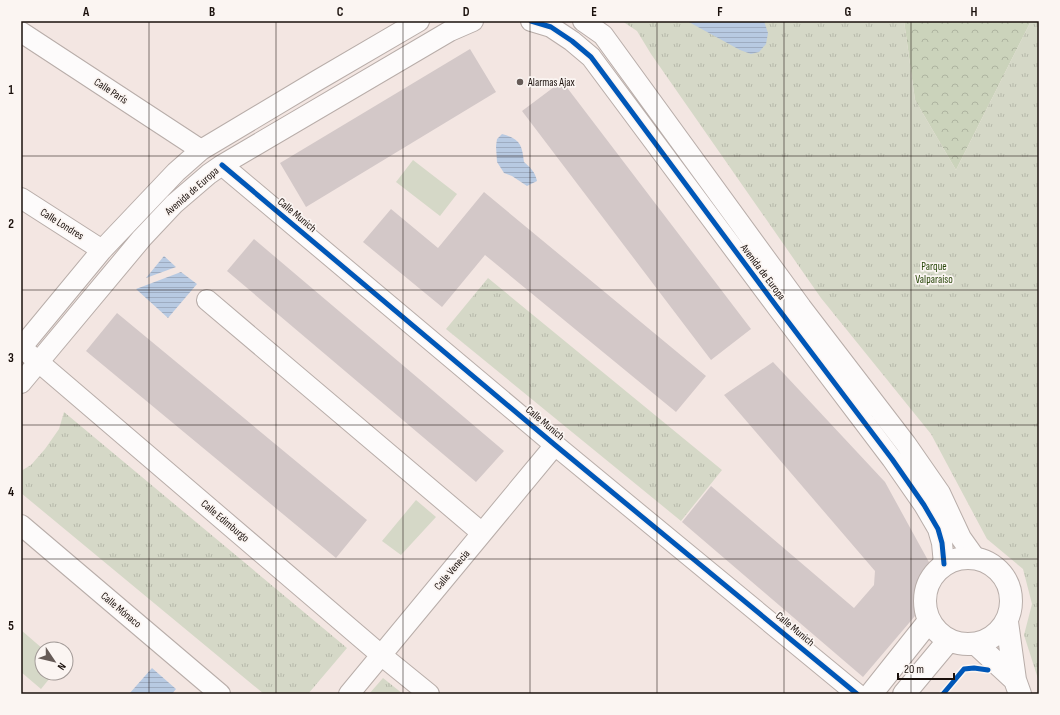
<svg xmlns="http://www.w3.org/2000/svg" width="1060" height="715" viewBox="0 0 1060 715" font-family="'Sofia Sans Condensed',sans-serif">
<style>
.green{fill:#d5d8c7}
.forest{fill:url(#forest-crowns)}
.park{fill:url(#park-tufts)}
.water{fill:url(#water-rules)}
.building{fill:#d3c8c8}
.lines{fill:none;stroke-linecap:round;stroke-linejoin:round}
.street-casing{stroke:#b8ada9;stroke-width:22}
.secondary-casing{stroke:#b8ada9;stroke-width:24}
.street{stroke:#fdfbfb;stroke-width:20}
.secondary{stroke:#fdfbfb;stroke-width:22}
.cycleway-casing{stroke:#fbf5f2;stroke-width:8}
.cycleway{stroke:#0057b8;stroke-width:5}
.grid{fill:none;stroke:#1a100c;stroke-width:1;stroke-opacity:0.55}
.poi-dot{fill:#665b57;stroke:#fbf5f2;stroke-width:1.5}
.labels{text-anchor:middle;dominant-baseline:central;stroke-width:3.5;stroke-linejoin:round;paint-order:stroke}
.poi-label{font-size:11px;fill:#1a100c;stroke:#fbf5f2;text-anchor:start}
.street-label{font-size:11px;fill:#1a100c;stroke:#fbf5f2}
.park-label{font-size:11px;fill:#29470a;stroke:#fbf5f2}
.neatline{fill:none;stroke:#1a100c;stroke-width:1.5}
.grid-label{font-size:13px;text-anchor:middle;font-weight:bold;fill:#1a100c}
</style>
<defs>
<pattern id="forest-crowns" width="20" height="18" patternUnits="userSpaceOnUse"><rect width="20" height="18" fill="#cbd3bb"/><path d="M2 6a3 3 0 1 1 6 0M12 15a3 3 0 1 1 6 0" fill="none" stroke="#aeb4a0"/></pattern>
<pattern id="park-tufts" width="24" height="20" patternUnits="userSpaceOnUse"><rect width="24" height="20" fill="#d5d8c7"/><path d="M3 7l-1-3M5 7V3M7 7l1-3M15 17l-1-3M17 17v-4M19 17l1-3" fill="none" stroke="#b6b8aa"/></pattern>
<pattern id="water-rules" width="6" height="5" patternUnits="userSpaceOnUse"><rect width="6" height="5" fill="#b8cae2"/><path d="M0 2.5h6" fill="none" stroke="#9eacc1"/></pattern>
</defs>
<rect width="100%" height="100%" fill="#f3e6e2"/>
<!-- green -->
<path class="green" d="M413 160 457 194 440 216 396 182Z
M416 500 436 517 401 555 382 541Z
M21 630 43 649H42V673H54L41 689 21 672Z"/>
<!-- forest -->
<path class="forest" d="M904 21H1031L956 170 915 100Z"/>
<!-- park -->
<path class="park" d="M622 21H904L915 100 956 170 1031 21H1039V682L1024 635 1032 604 1023 569 987 539 931 434 821 298 651 54 637 31Z
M488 278 722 470 681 521 446 329Z
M64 412 347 648 308 694H264L21 493V471L31 465 45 449 59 429Z
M383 678 403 694H369Z"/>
<!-- water -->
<path class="water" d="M687 21H764L768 33 766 44 759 52 751 54 740 50Z
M502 134C520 139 522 144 524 162 531 168 535 172 537 181L527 186 512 176 504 173 497 162 496 146 497 139Z
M164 256 176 267 146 278Z
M181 272 197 284 168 318 136 289Z
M152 668 176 689 172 694H129Z"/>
<!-- building -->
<path class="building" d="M470 49 496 92 306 207 280 163Z
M562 81 751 329 711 360 522 111Z
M484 192 706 376 676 412 485 255 442 307 363 242 391 209 438 248Z
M254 239 504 451 476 482 227 271Z
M117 313 367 520 336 558 86 351Z
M773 362 885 482 930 564 920 589 915 616 863 677 682 522 711 486 854 608 874 585 875 571 724 395Z"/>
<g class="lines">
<defs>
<path id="street" d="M531 21 551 27 572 41 591 57 777 307 892 459 924 505 938 529 942 543 944 564
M583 21 603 35 801 307 906 444 940 493 961 538 976 559
M21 32 201 150
M222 165 555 445 857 694
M21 198 102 250
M207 300 482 533
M21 347 381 655 429 694
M21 348 102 250 176 172 201 150 318 80 419 21
M21 383 142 238 174 204 209 174 222 165 450 31 473 21
M21 525 220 694
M349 694 555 445"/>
<path id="secondary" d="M925 601a43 43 0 1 1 86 0a43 43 0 1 1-86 0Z
M1007 622 1015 680 1020 694
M976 644 1015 680
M871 694 929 621
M904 694 949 640"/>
</defs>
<!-- street casing -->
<use href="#street" class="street-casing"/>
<!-- secondary casing -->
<use href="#secondary" class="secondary-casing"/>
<!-- street -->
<use href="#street" class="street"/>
<!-- secondary -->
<use href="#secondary" class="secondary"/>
<defs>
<path id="cycleway" d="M531 21 551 27 572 41 591 57 777 307 892 459 924 505 938 529 942 543 944 564
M222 165 555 445 857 694
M943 694 964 669 974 668 988 670"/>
</defs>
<!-- cycleway casing -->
<use href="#cycleway" class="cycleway-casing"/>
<!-- cycleway -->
<use href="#cycleway" class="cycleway"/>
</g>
<!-- grid -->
<path class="grid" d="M149 21V694M276 21V694M403 21V694M530 21V694M657 21V694M784 21V694M911 21V694M21 156H1039M21 290H1039M21 425H1039M21 559H1039"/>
<!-- markers -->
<circle class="poi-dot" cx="520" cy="82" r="4"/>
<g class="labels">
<!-- poi labels -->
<g class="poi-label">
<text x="528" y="82">Alarmas Ajax</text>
</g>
<!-- street labels -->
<g class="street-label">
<text transform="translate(111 91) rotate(33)">Calle París</text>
<text transform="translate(192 191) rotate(-41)">Avenida de Europa</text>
<text transform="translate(297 215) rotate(40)">Calle Munich</text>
<text transform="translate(62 224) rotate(32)">Calle Londres</text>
<text transform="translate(763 272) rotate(53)">Avenida de Europa</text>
<text transform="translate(545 423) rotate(40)">Calle Munich</text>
<text transform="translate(225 521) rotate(40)">Calle Edimburgo</text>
<text transform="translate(452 570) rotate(-50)">Calle Venecia</text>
<text transform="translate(121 610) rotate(40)">Calle Mónaco</text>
<text transform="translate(795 629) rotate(40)">Calle Munich</text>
</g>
<!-- park labels -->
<g class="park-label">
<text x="934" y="266">Parque<tspan x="934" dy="13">Valparaíso</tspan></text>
</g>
</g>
<!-- border -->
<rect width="1060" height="715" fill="none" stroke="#fbf5f2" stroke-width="44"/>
<!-- north arrow -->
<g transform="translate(54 661) rotate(125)"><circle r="19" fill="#fbf5f2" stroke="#a19996"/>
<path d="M0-3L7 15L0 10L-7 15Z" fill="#665b57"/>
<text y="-6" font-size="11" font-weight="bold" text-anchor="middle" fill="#1a100c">N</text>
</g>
<!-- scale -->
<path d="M898 673v6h56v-6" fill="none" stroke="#1a100c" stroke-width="2"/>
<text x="904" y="673" font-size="12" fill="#1a100c" stroke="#fbf5f2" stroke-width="3" paint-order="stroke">20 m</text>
<rect x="22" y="22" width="1016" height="671" class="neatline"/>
<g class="grid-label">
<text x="86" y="16">A</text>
<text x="212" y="16">B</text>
<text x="340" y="16">C</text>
<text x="466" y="16">D</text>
<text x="594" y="16">E</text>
<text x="720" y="16">F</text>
<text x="848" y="16">G</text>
<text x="974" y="16">H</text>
<text x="11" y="94">1</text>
<text x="11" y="228">2</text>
<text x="11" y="362">3</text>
<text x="11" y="496">4</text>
<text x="11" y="630">5</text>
</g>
</svg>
